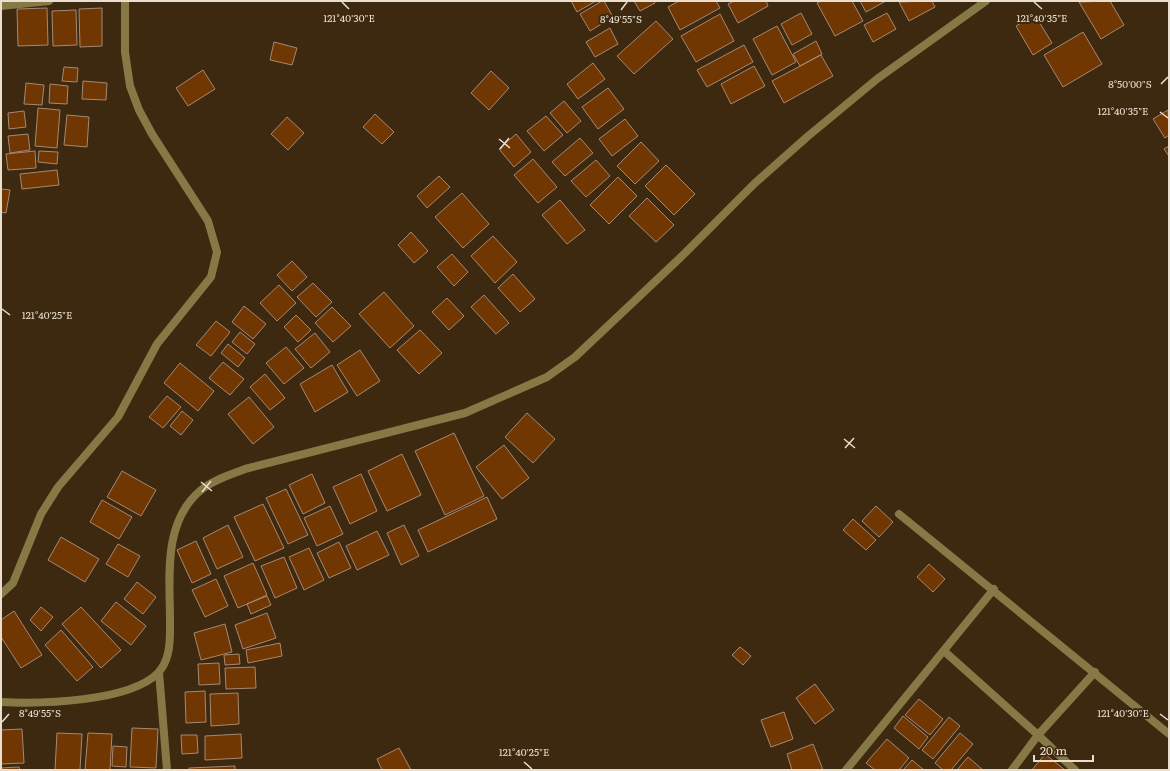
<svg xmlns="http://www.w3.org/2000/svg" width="1170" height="771" viewBox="0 0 1170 771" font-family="Literata,serif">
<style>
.building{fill:#713703;stroke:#a78873}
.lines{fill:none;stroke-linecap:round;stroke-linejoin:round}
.lane{stroke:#877946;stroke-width:8}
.street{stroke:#877946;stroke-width:8}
.ticks{fill:none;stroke:#eadecf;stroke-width:1.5}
.ticks-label{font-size:10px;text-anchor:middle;fill:#eadecf;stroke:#3c290f;stroke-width:4;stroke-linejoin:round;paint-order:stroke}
</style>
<rect width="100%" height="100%" fill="#3c290f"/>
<!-- building -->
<path class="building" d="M571 1H596L577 12Z
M602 1H604L613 17 590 31 580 14Z
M634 1H654L655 3 640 11Z
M679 1H716L720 8 680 30 668 7Z
M734 1H766L768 6 738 23 728 4Z
M821 1H852L863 21 835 36 817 3Z
M860 1H886L866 12Z
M932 1 935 7 909 21 899 2Z
M1110 1 1124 25 1101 39 1079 2Z
M47 8 48 45 18 46 17 9Z
M102 8V46L80 47 79 9Z
M76 10 77 45 53 46 52 11Z
M801 13 812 34 792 45 781 24Z
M887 13 896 29 873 42 864 25Z
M720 14 734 41 696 62 681 36Z
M1035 15 1052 43 1033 55 1016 26Z
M656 21 673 39 634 74 617 56Z
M777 26 796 62 772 75 753 39Z
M610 28 618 44 595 57 586 42Z
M1083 32 1102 64 1063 87 1044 55Z
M816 41 822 54 800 66 793 54Z
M274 42 297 48 292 65 270 60Z
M744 45 753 62 707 87 697 70Z
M821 55 833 76 784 103 772 81Z
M593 63 605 79 578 99 567 84Z
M754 66 765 86 731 104 721 84Z
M64 67 78 68 77 82 62 81Z
M203 70 215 89 188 106 176 88Z
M491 71 509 88 489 110 471 93Z
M83 81 107 83 106 100 82 99Z
M26 83 44 85 42 105 24 104Z
M50 84 68 86 67 104 49 103Z
M608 88 624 109 598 129 582 107Z
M564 101 581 121 567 133 550 113Z
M38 108 60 110 57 148 35 146Z
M1168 110 1169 135 1165 138 1153 119Z
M24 111 26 127 9 129 8 113Z
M375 114 394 132 382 144 363 127Z
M67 115 89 117 87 147 64 145Z
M546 116 563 135 544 151 527 131Z
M287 117 304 133 288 150 271 134Z
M625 119 638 136 612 156 599 139Z
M28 134 30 150 10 153 8 136Z
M516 134 531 152 514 167 499 149Z
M580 138 593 153 565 176 552 162Z
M641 142 659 161 635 184 617 166Z
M1169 146V156L1164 149Z
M35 151 36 168 8 170 6 154Z
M39 151 58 152 57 164 38 162Z
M533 159 557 187 538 203 514 175Z
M596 160 610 176 586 197 571 181Z
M666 165 695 194 674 215 645 186Z
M57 170 59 185 22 189 20 174Z
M439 176 450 187 427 208 417 196Z
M618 177 637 196 609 224 590 205Z
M1 189 10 190 6 213 1 212Z
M462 193 489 224 463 248 435 217Z
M647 198 674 225 656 242 629 216Z
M560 200 585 230 567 244 542 215Z
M411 232 428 251 414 263 398 245Z
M493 236 517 262 495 283 471 256Z
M452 254 468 272 454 286 437 267Z
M292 261 307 277 292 291 277 275Z
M513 274 535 299 520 312 498 288Z
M313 283 332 302 316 317 297 297Z
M279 285 296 303 277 321 260 303Z
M384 292 414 326 390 348 359 314Z
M484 295 509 323 496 334 471 307Z
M447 298 464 316 449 330 432 312Z
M244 306 266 324 253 339 232 322Z
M332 307 351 326 333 342 315 323Z
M296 315 311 330 298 342 284 327Z
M216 321 230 332 211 356 196 345Z
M420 330 442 353 419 374 397 350Z
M240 332 255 344 247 354 232 342Z
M315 333 330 352 311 368 295 349Z
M228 344 245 358 238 367 221 353Z
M286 347 304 368 284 384 266 363Z
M360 350 380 381 357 396 337 365Z
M223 362 244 379 230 395 209 378Z
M180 363 214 391 198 411 164 383Z
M332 365 348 392 315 412 300 384Z
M265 374 285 398 270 410 250 387Z
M167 396 181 407 163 428 149 417Z
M249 397 274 427 253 444 228 414Z
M182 411 193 420 181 435 170 426Z
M527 413 555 439 533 463 505 437Z
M454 433 484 496 445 515 415 451Z
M504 445 529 478 502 499 476 467Z
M402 454 421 495 387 511 368 471Z
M122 471 156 490 141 516 107 497Z
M312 474 325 503 303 514 289 485Z
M361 474 377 511 350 524 333 487Z
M286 489 308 535 288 544 266 498Z
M487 497 497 519 428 552 418 530Z
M102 500 132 517 119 539 90 522Z
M263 504 284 548 255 561 234 517Z
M330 506 343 534 317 546 304 518Z
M876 506 893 522 879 537 862 521Z
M853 519 876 540 866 550 843 530Z
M228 525 243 557 217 569 203 538Z
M404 525 419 556 401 565 387 533Z
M377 531 389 555 357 570 346 546Z
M61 537 99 559 85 582 48 560Z
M196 541 211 574 192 583 177 550Z
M339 542 351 568 329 578 317 553Z
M118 544 140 556 128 577 106 564Z
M309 548 324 580 304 590 289 557Z
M284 557 297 588 275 598 261 566Z
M253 563 267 595 238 608 224 576Z
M929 564 945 579 933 592 917 577Z
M216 579 228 606 205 617 192 590Z
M137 582 156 597 143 614 124 599Z
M267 596 271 605 251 614 247 604Z
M116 602 146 626 131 645 101 621Z
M41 607 53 617 41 631 30 620Z
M81 607 121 650 101 668 62 624Z
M14 611 42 655 21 668 1 637V620Z
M267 613 276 638 243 649 235 625Z
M225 624 232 652 201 660 194 633Z
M61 630 93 667 77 681 45 645Z
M280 643 282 656 248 663 246 650Z
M740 647 751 656 743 665 732 655Z
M239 654 240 664 225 665 224 655Z
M219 663 220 684 199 685 198 664Z
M255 667 256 688 226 689 225 668Z
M815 684 834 710 815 724 796 698Z
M205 691 206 722 186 723 185 692Z
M238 693 239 724 211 726 210 694Z
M919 699 943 719 930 735 905 715Z
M784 712 793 739 771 747 761 720Z
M903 716 928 737 919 749 894 728Z
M949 717 960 726 933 759 922 750Z
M132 728 158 729 156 768 130 767Z
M22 729 24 763 1 764V730Z
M57 733 82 734 80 770H55Z
M88 733 112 734 110 770H85Z
M960 733 973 744 951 770H943L935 763Z
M241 734 242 758 205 760V736Z
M181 735H197L198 753 182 754Z
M887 739 909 758 899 770H875L866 763Z
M813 744 823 770H792L787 754Z
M113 746 127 747 126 767 112 766Z
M399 748 411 770H382L377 759Z
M1045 754 1065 770H1032Z
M968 757 983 770H957Z
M912 760 924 770H903Z
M235 766V770H189V768Z
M19 767 20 770H1V768Z"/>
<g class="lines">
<!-- lane -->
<path class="lane" d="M1 6 49 1"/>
<!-- street -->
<path class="street" d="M899 514 1169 734
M1 594 13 583 41 514 58 487 118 417 157 344 211 277 217 252 208 221 152 134 139 110 130 86 125 52V1
M944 651 1038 735 1075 770
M159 672 167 770
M1 702C41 704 129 702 158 673 169 661 170 645 170 630 171 584 160 524 201 490 213 480 230 475 245 469L465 413 547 377 575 357 682 256 755 183 807 137 877 79 986 1
M846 770 994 589
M1012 770 1038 735 1095 672"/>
</g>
<!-- ticks -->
<path class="ticks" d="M342 2 349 9M1034 2 1042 9M621 10 627 2M1161 84 1168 77M1160 112 1168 118M499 139 510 148M500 149 509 138M2 309 10 315M844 439 855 448M845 448 854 438M201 482 212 491M202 492 211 481M1160 714 1168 720M2 722 9 714M524 762 532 769"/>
<g class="ticks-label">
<text x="1042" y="22">121°40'35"E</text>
<text x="349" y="22">121°40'30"E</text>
<text x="621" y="23">8°49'55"S</text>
<text x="1130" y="88">8°50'00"S</text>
<text x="1123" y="115">121°40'35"E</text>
<text x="47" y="319">121°40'25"E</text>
<text x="1123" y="717">121°40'30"E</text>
<text x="40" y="717">8°49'55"S</text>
<text x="524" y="756">121°40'25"E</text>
</g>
<!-- border -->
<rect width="1170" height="771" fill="none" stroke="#eadecf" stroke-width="4"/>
<!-- scale -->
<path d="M1034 755v6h59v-6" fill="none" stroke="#eadecf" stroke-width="2"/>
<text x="1040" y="755" font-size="12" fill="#eadecf" stroke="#3c290f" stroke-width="3" paint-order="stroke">20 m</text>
</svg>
